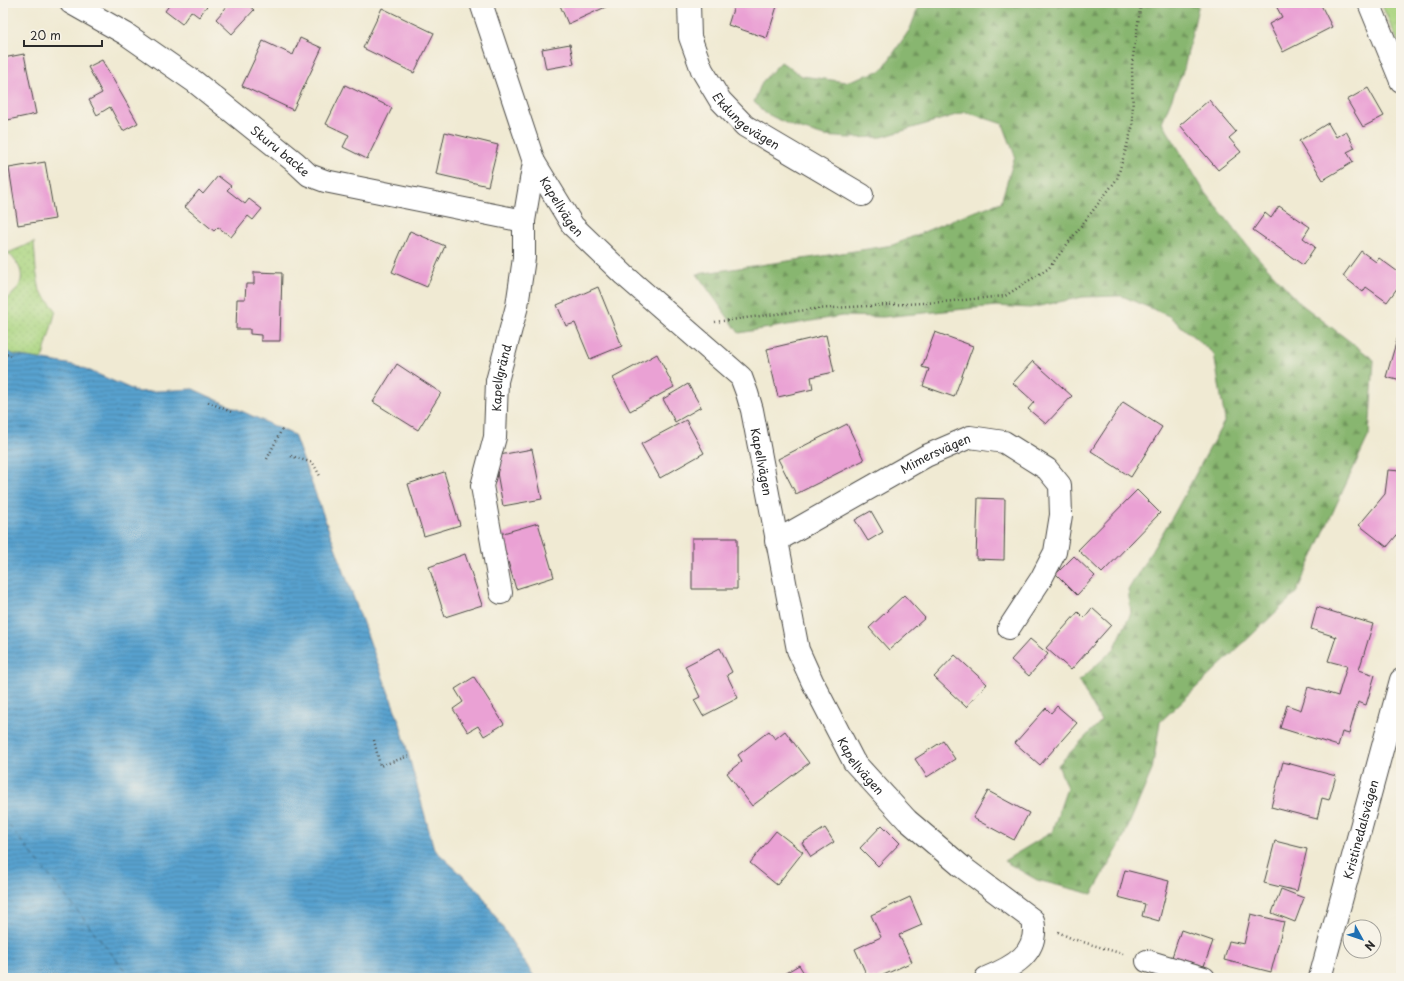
<svg xmlns="http://www.w3.org/2000/svg" width="1404" height="981" viewBox="0 0 1404 981" font-family="'Playpen Sans',sans-serif">
<style>
.grass{fill:url(#grass-dots);stroke:#6b8056}
.forest{fill:url(#forest-firs);stroke:#5a704d}
.park{fill:url(#park-tufts);stroke:#6b8056}
.water{fill:url(#water-rules);stroke:#42667d}
.lines{fill:none;stroke-linecap:round;stroke-linejoin:round}
.ferry{stroke:#3b5564;stroke-width:1;stroke-dasharray:5 4;stroke-linecap:butt}
.building{fill:#eaa1d4}
.minor-casing{stroke:#494844;stroke-width:24}
.path{stroke:#494844;stroke-width:2.5;stroke-dasharray:1 3;stroke-linecap:butt}
.minor{stroke:#fff;stroke-width:22}
.labels{text-anchor:middle;dominant-baseline:central;stroke-width:3;stroke-linejoin:round;paint-order:stroke}
.street-label{font-size:12px;fill:#2b2b2b;stroke:#f7f3e8}
</style>
<defs>
<pattern id="grass-dots" width="8" height="8" patternUnits="userSpaceOnUse"><rect width="8" height="8" fill="#abd581"/><path d="M2 2h.1M6 6h.1" fill="none" stroke="#93b770" stroke-width="1.8" stroke-linecap="round"/></pattern>
<pattern id="forest-firs" width="22" height="20" patternUnits="userSpaceOnUse"><rect width="22" height="20" fill="#88b66f"/><path d="M5 1l3.5 6h-7zM16 11l3.5 6h-7z" fill="#6f945b"/></pattern>
<pattern id="park-tufts" width="24" height="20" patternUnits="userSpaceOnUse"><rect width="24" height="20" fill="#abd581"/><path d="M3 7l-1-3M5 7V3M7 7l1-3M15 17l-1-3M17 17v-4M19 17l1-3" fill="none" stroke="#93b770"/></pattern>
<pattern id="water-rules" width="6" height="5" patternUnits="userSpaceOnUse"><rect width="6" height="5" fill="#58a2cf"/><path d="M0 2.5h6" fill="none" stroke="#4984a8"/></pattern>
</defs>
<rect width="100%" height="100%" fill="#f7f3e8"/>
<filter id="ink" filterUnits="userSpaceOnUse"><feTurbulence type="fractalNoise" baseFrequency=".025" numOctaves="2"/><feDisplacementMap in="SourceGraphic" scale="8" xChannelSelector="R" yChannelSelector="G"/><feConvolveMatrix kernelMatrix="1 2 1 2 8 2 1 2 1" color-interpolation-filters="sRGB"/></filter>
<filter id="wash" filterUnits="userSpaceOnUse"><feTurbulence type="fractalNoise" baseFrequency=".012" numOctaves="4" result="noise"/><feDisplacementMap in="SourceGraphic" scale="16" xChannelSelector="R" yChannelSelector="G"/><feGaussianBlur stdDeviation="0.9" result="paint"/><feColorMatrix in="noise" values="0 0 0 0 0 0 0 0 0 0 0 0 0 0 0 0 0 1.4 0 .05"/><feComposite in="paint" operator="in"/></filter>
<g filter="url(#wash)">
<rect width="100%" height="100%" fill="#f0ead3"/>
<!-- grass -->
<path class="grass" d="M34 242 36 270 40 291 56 310 42 360 15 355 3 350V301C25 288 28 271 8 253Z"/>
<!-- forest -->
<path class="forest" d="M920 3H1199L1184 69 1162 122 1203 189 1249 248 1301 304 1374 360 1369 435 1337 503 1296 593 1160 722 1152 770 1121 843 1092 894 1037 880 1004 861 1052 832 1067 788 1058 765 1101 721 1079 681 1114 649 1131 613 1128 590 1174 514 1225 420 1214 354 1169 316 1122 296 1083 297 1030 308 996 306 883 317 842 316 739 333 697 274 816 257 893 245 959 217 1001 202 1015 156 1003 124 966 112 882 137 849 138 824 136 792 126 765 113 754 102 762 82 781 62 802 76 846 82 882 70 910 29Z"/>
<!-- park -->
<path class="park" d="M1381 3H1401V48Z"/>
<!-- water -->
<path class="water" d="M3 350 15 355 79 366 138 392 193 389 294 435 400 724 434 849 479 891 535 978H3Z"/>
<g class="lines">
<!-- ferry -->
<path class="ferry" d="M3 818 131 978"/>
</g>
<g id="blocks">
<!-- building -->
<path class="building" d="M171 3H209L199 17 191 11 182 24 165 11Z
M230 3H246L254 10 232 34 216 19Z
M559 3H609L610 5 568 24Z
M735 3H778L767 38 728 25Z
M1278 3H1320L1332 27 1283 52 1269 24 1282 17 1275 4Z
M382 8 434 33 414 73 363 48Z
M300 38 322 48 293 110 242 86 263 41 293 55Z
M570 44 574 64 546 69 542 49Z
M24 54 36 114 3 121V58Z
M102 60 138 123 123 131 110 107 97 115 89 100 102 93 88 67Z
M345 85 392 108 367 159 343 147 349 135 326 124Z
M1368 88 1384 116 1363 127 1347 100Z
M1209 100 1236 132 1229 138 1241 152 1218 170 1180 125Z
M1328 123 1336 137 1346 131 1355 148 1347 152 1353 162 1323 180 1299 141Z
M445 132 498 145 488 186 436 174Z
M45 162 55 219 18 225 9 168Z
M218 176 231 186 227 190 245 204 249 199 262 209 253 220 248 216 231 237 218 227 214 231 185 207 199 190 203 194Z
M1279 206 1310 227 1303 238 1315 247 1303 265 1253 230 1265 213 1271 218Z
M410 231 445 246 427 287 392 272Z
M1361 251 1376 262 1379 258 1401 274V283L1387 302 1366 287 1363 292 1343 276Z
M254 272 282 273 280 341H261V335L250 334V329H236L237 299H245L246 284H254Z
M598 287 622 346 590 359 575 323 566 326 557 305Z
M1401 326V381L1386 377Z
M935 332 973 346 954 397 923 386 929 369 922 367Z
M826 335 834 372 811 377 813 389 778 397 767 349Z
M657 354 674 387 630 411 613 378Z
M1033 361 1072 396 1046 424 1028 409 1034 402 1013 383Z
M397 364 441 393 418 430 373 402Z
M688 384 701 407 675 422 663 399Z
M1123 402 1162 427 1131 477 1091 451Z
M686 420 704 453 660 478 641 444Z
M847 424 864 460 796 494 778 459Z
M532 449 542 499 503 506 494 456Z
M1388 470 1401 471V530L1387 547 1359 525 1385 494Z
M444 472 460 525 424 536 408 484Z
M1137 490 1160 513 1102 573 1078 550Z
M978 498 1005 499 1004 560 976 559Z
M871 511 883 532 868 541 855 520Z
M538 523 554 577 516 589 500 534Z
M692 538H737V589H692Z
M465 554 482 605 445 617 429 567Z
M1074 556 1095 576 1077 595 1056 574Z
M904 595 925 618 889 650 869 628Z
M1317 607 1373 624 1359 670 1375 675 1366 705 1358 702 1349 734 1342 732 1338 746 1280 728 1287 705 1301 710 1308 687 1338 696 1347 666 1328 661 1336 637 1311 629Z
M1092 608 1111 625 1071 670 1046 648 1078 612 1084 618Z
M1030 639 1048 654 1029 676 1011 660Z
M720 648 732 672 727 675 738 698 703 716 694 700 700 697 685 666Z
M955 655 987 684 966 707 934 677Z
M474 677 504 724 484 736 478 726 468 732 453 709 463 702 455 689Z
M1057 706 1077 723 1040 765 1015 743 1046 708 1051 713Z
M769 731 775 739 785 731 809 763 752 806 727 773 742 761 738 755Z
M943 741 955 759 927 777 915 759Z
M1283 762 1336 776 1329 800 1322 798 1317 819 1271 807Z
M988 791 1029 813 1014 840 973 818Z
M882 825 900 843 878 866 860 848Z
M825 828 834 842 811 857 802 843Z
M776 831 803 852 777 885 750 863Z
M1275 841 1307 849 1297 891 1264 883Z
M1125 870 1169 881 1159 921 1142 916 1145 904 1118 897Z
M1281 889 1304 898 1295 922 1272 913Z
M910 897 922 925 899 935 912 962 877 978H868L855 949 881 937 871 915Z
M1251 914 1284 922 1271 972 1224 960 1229 941 1244 944Z
M1181 930 1213 941 1204 966 1172 957Z
M799 965 807 978H777Z"/>
</g>
</g>
<g filter="url(#ink)">
<use href="#blocks" fill-opacity="0" stroke="#494844" stroke-width="1"/>
<g class="lines">
<defs>
<g id="minor">
<path id="s1" d="M71 3 126 34 195 82 295 162 309 175 325 181 524 221"/>
<path id="s2" d="M481 3 534 162 573 226 624 275 741 377 747 393 752 410 798 650 812 681 854 762 907 820 961 866 1033 920C1040 953 1013 967 986 978"/>
<path id="s3" d="M689 3 690 37 702 70 720 100 745 126 862 195"/>
<path d="M1369 3 1401 81"/>
<path id="s4" d="M776 541 926 456 970 437 1004 442 1047 469 1060 485 1061 515 1055 552 1041 579 1009 628"/>
<path id="s5" d="M501 593 482 486 495 437 497 381 517 306 524 258V221L534 162"/>
<path d="M1147 961 1204 978"/>
<path id="s6" d="M1320 978 1401 680"/>
</g>
</defs>
<!-- minor casing -->
<use href="#minor" class="minor-casing"/>
<!-- path -->
<path class="path" d="M715 322 814 309 942 302 1005 296 1049 268 1117 179 1133 125 1132 63 1141 3
M3 353 11 356
M208 402 231 412
M291 456 313 463 320 476
M267 459 282 429
M374 740 380 766 409 756
M1058 932 1073 939 1123 954"/>
<!-- minor -->
<use href="#minor" class="minor"/>
</g>
</g>
<g class="labels">
<!-- street labels -->
<g class="street-label">
<text stroke="none"><textPath href="#s3" startOffset="138">Ekdungevägen</textPath></text>
<text stroke="none"><textPath href="#s1" startOffset="257">Skuru backe</textPath></text>
<text stroke="none"><textPath href="#s2" startOffset="220">Kapellvägen</textPath></text>
<text stroke="none"><textPath href="#s5" startOffset="219">Kapellgränd</textPath></text>
<text stroke="none"><textPath href="#s4" startOffset="182">Mimersvägen</textPath></text>
<text stroke="none"><textPath href="#s2" startOffset="556">Kapellvägen</textPath></text>
<text stroke="none"><textPath href="#s2" startOffset="880">Kapellvägen</textPath></text>
<text stroke="none"><textPath href="#s6" startOffset="154">Kristinedalsvägen</textPath></text>
</g>
</g>
<!-- margin -->
<rect width="1404" height="981" fill="none" stroke="#f7f3e8" stroke-width="16"/>
<!-- north arrow -->
<g transform="translate(1362 939) rotate(130)"><circle r="19" fill="#f7f3e8" stroke="#a5a39c"/>
<path d="M0-3L7 15L0 10L-7 15Z" fill="#1f6fb2"/>
<text y="-6" font-size="11" font-weight="bold" text-anchor="middle" fill="#2b2b2b">N</text>
</g>
<!-- scale -->
<path d="M24 40v6h78v-6" fill="none" stroke="#2b2b2b" stroke-width="2"/>
<text x="30" y="40" font-size="12" fill="#2b2b2b" stroke="#f7f3e8" stroke-width="3" paint-order="stroke">20 m</text>
</svg>
